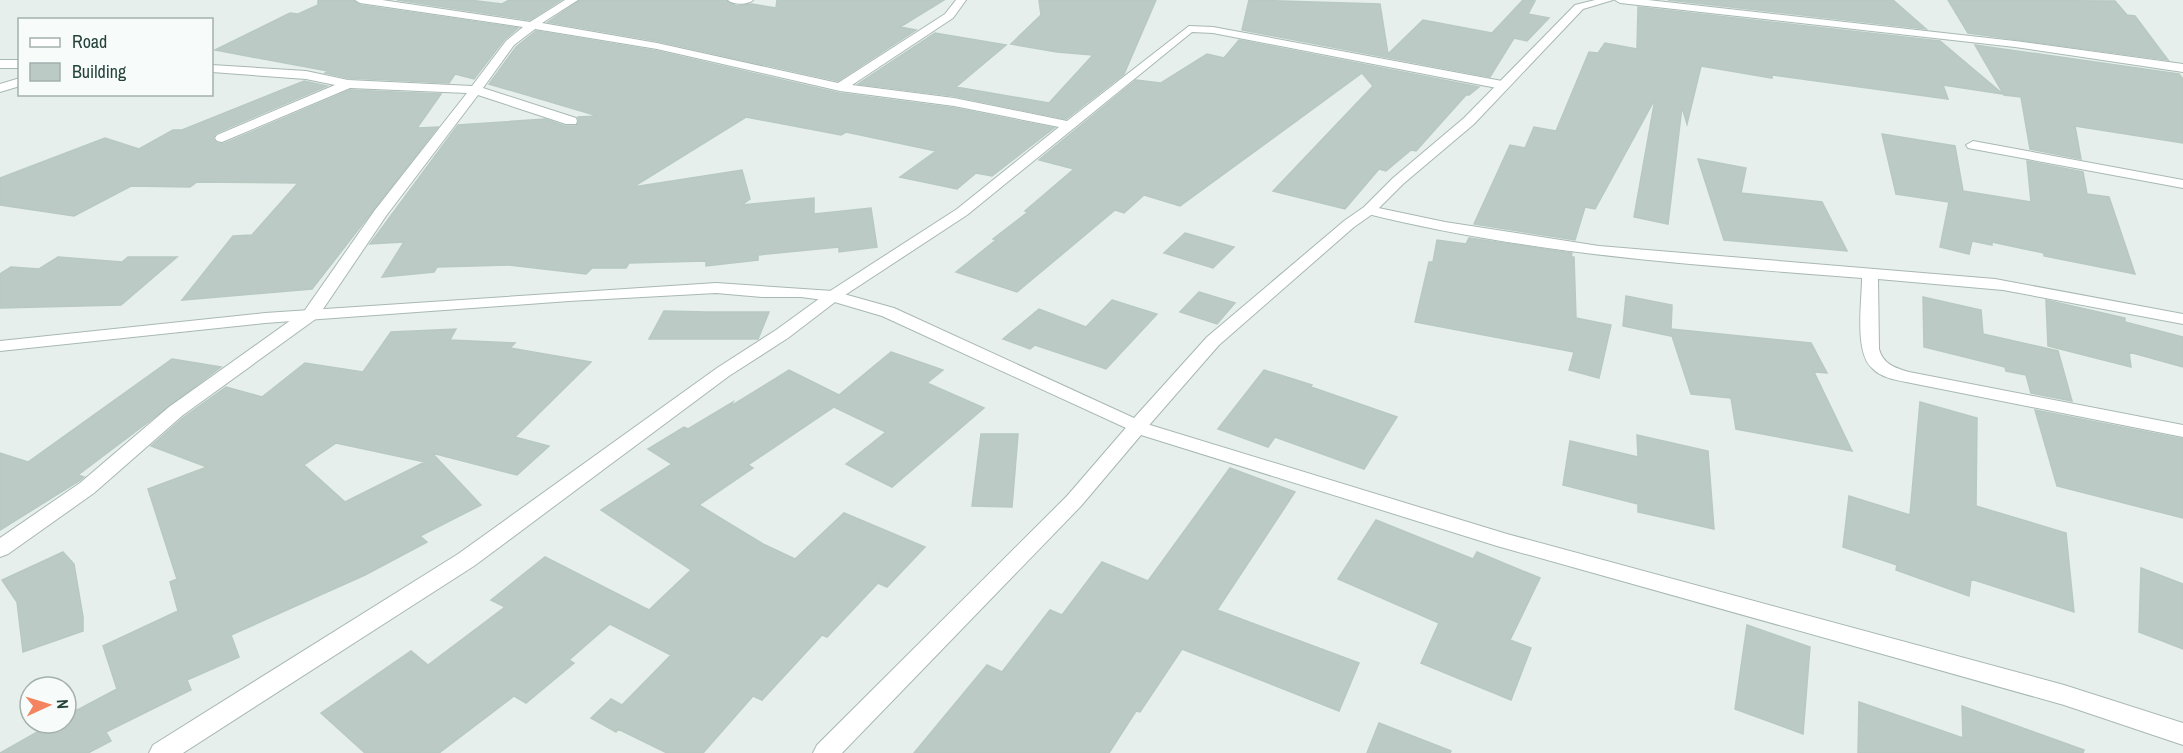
<svg xmlns="http://www.w3.org/2000/svg" width="2183" height="753" viewBox="0 0 2183 753" font-family="'Archivo Narrow',sans-serif">
<style>
.building{fill:#bbcac4;stroke:#b8c9c2;stroke-width:1.5;fill-rule:evenodd}
.lines{fill:none;stroke-linecap:round;stroke-linejoin:round}
.minor-casing{stroke:#a8b8b2;stroke-width:2}
.tertiary-casing{stroke:#a8b8b2;stroke-width:2}
.minor{fill:#fff;fill-rule:evenodd}
.tertiary{fill:#fff;fill-rule:evenodd}
</style>
<rect width="100%" height="100%" fill="#e6efeb"/>
<!-- building -->
<path class="building" d="M318 0H353L360 5 518 28 504 40 474 79 455 74 449 83 348 78 325 73 328 71 215 50 290 13 298 14 318 5Z
M397 0H469L502 4 509 0H561L530 20Z
M580 0H726L736 6 752 4 776 8 777 0H944L900 27 916 30 838 81 657 41 548 22Z
M1039 0H1156L1124 74 1066 119 954 96 858 84 935 33 1006 45 956 87 1049 103 1093 55 1057 52 1011 44 1041 15Z
M1249 0 1380 4 1388 54 1423 20 1492 33 1523 0 1535 1 1528 14 1549 18 1527 41 1514 38 1490 77 1242 30Z
M1668 0H1893L1926 29Z
M1948 0 2115 1 2127 15 2135 16 2168 60 1968 33Z
M1638 7 1940 41 2003 94 1943 85 1948 99 1772 75V78L1701 66 1687 124 1682 107 1668 224 1634 217 1655 99 1595 209 1585 207 1575 240 1474 224 1510 145 1525 148 1534 127 1556 131 1589 52 1598 53 1605 43 1637 49Z
M536 31 657 51 839 93 954 108 1054 128 992 176 976 173 957 189 900 177 936 151 846 132 841 135 746 117 633 187 742 170 750 199 742 205 814 198V214L871 208 877 247 839 252V247L758 255V260L706 266V261L629 263 626 268H592L586 274 509 265 437 267 434 272 382 277 404 242 370 244 458 125 545 119 565 126H576L579 122 578 117 598 116 489 84 516 47Z
M1239 40 1479 87 1469 95H1466L1416 151 1411 150 1386 171 1379 169 1345 209 1273 191 1373 86 1362 73 1180 206 1144 195 1124 213 1115 210 1017 292 956 272 996 240 993 239 1028 212 1025 211 1074 169 1039 160 1136 80 1161 83 1207 54 1224 58Z
M1975 45 2179 74 2183 79V143L2075 126 2081 159 2030 149 2021 97 2004 95Z
M304 81 327 86 216 133 213 139 217 143 223 144 350 90 441 94 417 128 438 127 312 289 182 300 233 236 252 235 298 183 197 182 190 187 131 186 74 216 0 205V178L105 138 139 149 173 130H182Z
M1882 134 1955 146 1963 191 2031 202 2027 161 2083 172 2087 194 2109 197 2135 274 2044 256V253L1992 242V245L1972 241 1969 254 1940 247 1949 202 1896 194Z
M1698 159 1746 168 1741 193 1822 202 1847 251 1724 240Z
M1185 233 1234 247 1213 268 1164 253Z
M1469 238 1572 253 1571 257H1574L1576 318 1611 325 1599 378 1569 370 1574 352 1415 322 1429 262H1433L1437 240 1466 244Z
M58 257 122 262 128 257H177L121 305 0 308V274L11 267 39 269Z
M1199 292 1235 303 1217 324 1180 312Z
M1626 296 1672 305 1671 329 1811 343 1827 373 1814 372 1852 451 1736 429 1731 398 1691 394 1671 333V336L1623 326Z
M1923 297 1981 310 1983 334 2058 351 2072 401 2031 393 2026 375 2006 371 2005 367 1924 347Z
M1112 300 1157 314 1106 369 1035 345 1030 349 1003 339 1039 309 1086 327Z
M2046 300 2125 318V322L2183 337V367L2129 352 2131 367 2048 346Z
M664 311 707 312H769L758 339H649Z
M456 329 450 340 515 343 510 348 591 362 515 437 549 446 517 475 432 453 481 505 420 536 427 542 365 575 231 635 239 657 187 680 191 690 106 732 111 741 88 753H0L53 723H66V716L117 689 103 646 178 611 170 582 177 579 148 489 207 467 151 446 184 417 226 387 262 397 305 363 363 372 391 332ZM336 443 425 462 345 502 304 465Z
M891 352 943 370 927 383 984 408 892 487 846 464 886 432 834 407 748 465 753 468 699 505 763 544 795 559 844 513 925 547 887 587 878 583 827 637 822 635 762 700 753 696 703 753H667L618 729 616 732 591 718 611 699 622 705 671 655 610 624 569 660 574 663 526 703 514 696 439 753H365L321 713 411 651 428 665 505 607 491 600 545 557 649 610 691 570 601 510 672 464 648 449 684 427 688 429 733 402 731 406 789 370 839 395Z
M172 359 221 367 78 475 84 477 79 481 0 530V453L28 462Z
M1264 370 1312 385 1311 387 1397 417 1364 469 1275 437 1268 447 1218 429Z
M1920 402 1977 418 1976 506 2066 533 2074 612 1971 579 1969 596 1896 570 1897 565 1843 547 1849 496 1910 515Z
M2035 410 2183 439V518L2057 486Z
M981 434H1018L1012 507 972 506Z
M1637 435 1708 451 1714 529 1638 512V504L1563 485 1570 441 1638 457Z
M1230 468 1295 492 1217 610 1359 663 1339 711 1182 649 1140 712 1136 711 1109 753H914L987 665 1002 672 1050 610 1062 615 1102 562 1148 581Z
M1376 520 1473 559 1477 552 1540 578 1510 640 1531 648 1511 700 1421 663 1439 623 1338 579Z
M63 552 74 564 83 617V631L23 652 17 602 2 580Z
M2141 568 2183 584V649L2139 632Z
M1747 625 1810 647 1803 734 1735 709Z
M1859 702 1963 738 1962 706 2084 750 2083 753H1858Z
M1379 723 1451 751 1450 753H1367Z"/>
<g class="lines">
<defs>
<path id="minor" d="M355 0H382L530 22 565 0H578L542 23 657 43 838 83 945 14 956 0H966L953 18 852 85 954 98 1067 121 1189 26 1213 27 1502 81 1508 85 1502 89 1213 33 1192 32 967 215 839 299 788 338 729 376 474 566 183 753H149L153 745 458 554 717 368 776 330 827 293 957 209 1059 127 954 106 840 91 657 49 535 29 514 45 483 88 576 118 577 121 576 124H566L478 95 386 216 317 318 183 415 94 493 8 554 0 557V538L80 483 169 407 305 310 375 210 467 93 350 88 222 142 217 141 215 138 217 135 335 85 306 79 212 72V65L306 71 348 80 472 86 506 41 523 27 360 3Z
M728 0H753C748 5 733 5 728 0Z
M1615 0H1648L2015 41 2183 64V72L2015 47 1620 3Z
M0 60H20V68H0Z
M20 78V86L0 92V84Z
M1973 141 2183 180V188L1968 148 1966 145Z
M1369 206 1445 222 1599 246 1995 279 2183 314V324L2003 290 1878 279 1879 349C1883 364 1895 368 1909 372L2183 425V437L1906 382C1895 380 1880 377 1872 368 1854 352 1862 301 1862 278 1695 265 1527 254 1364 213L1362 210Z
M1137 421 1507 534 2064 685 2183 723V745L2064 705 1497 546 1141 435 1081 506 842 753H813L817 745 1067 496 1130 423Z"/>
<path id="tertiary" d="M1595 0H1613L1583 9 1474 124 1403 184 1374 213 1354 227 1219 345 1144 431 1137 433 882 316 831 301 801 297H762L716 293 569 301 265 323 0 351V341L265 313 716 283 833 291 894 308 1134 418 1207 337 1344 221 1364 207 1393 178 1464 118 1575 5Z"/>
</defs>
<!-- minor casing -->
<use href="#minor" class="minor-casing"/>
<!-- tertiary casing -->
<use href="#tertiary" class="tertiary-casing"/>
<!-- minor -->
<use href="#minor" class="minor"/>
<!-- tertiary -->
<use href="#tertiary" class="tertiary"/>
</g>
<!-- legend -->
<rect x="18" y="18" width="195" height="78" fill="#f7fbf9" stroke="#a3b1ad" stroke-width="1.5"/>
<rect x="30" y="38" width="30" height="9" fill="#ffffff" stroke="#a3b1ad" stroke-width="1.5"/>
<text x="72" y="48" font-size="18" fill="#24423a">Road</text>
<rect x="30" y="63" width="30" height="18" fill="#bbcac4" stroke="#a3b1ad" stroke-width="1.5"/>
<text x="72" y="78" font-size="18" fill="#24423a">Building</text>
<!-- north arrow -->
<g transform="translate(48 705) rotate(86)"><circle r="28" fill="#f7fbf9" stroke="#a3b1ad" stroke-width="1.5"/>
<path d="M0-4.5L10 22L0 15L-10 22Z" fill="#f4845f"/>
<text y="-9" font-size="16" font-weight="bold" text-anchor="middle" fill="#24423a">N</text>
</g>
</svg>
